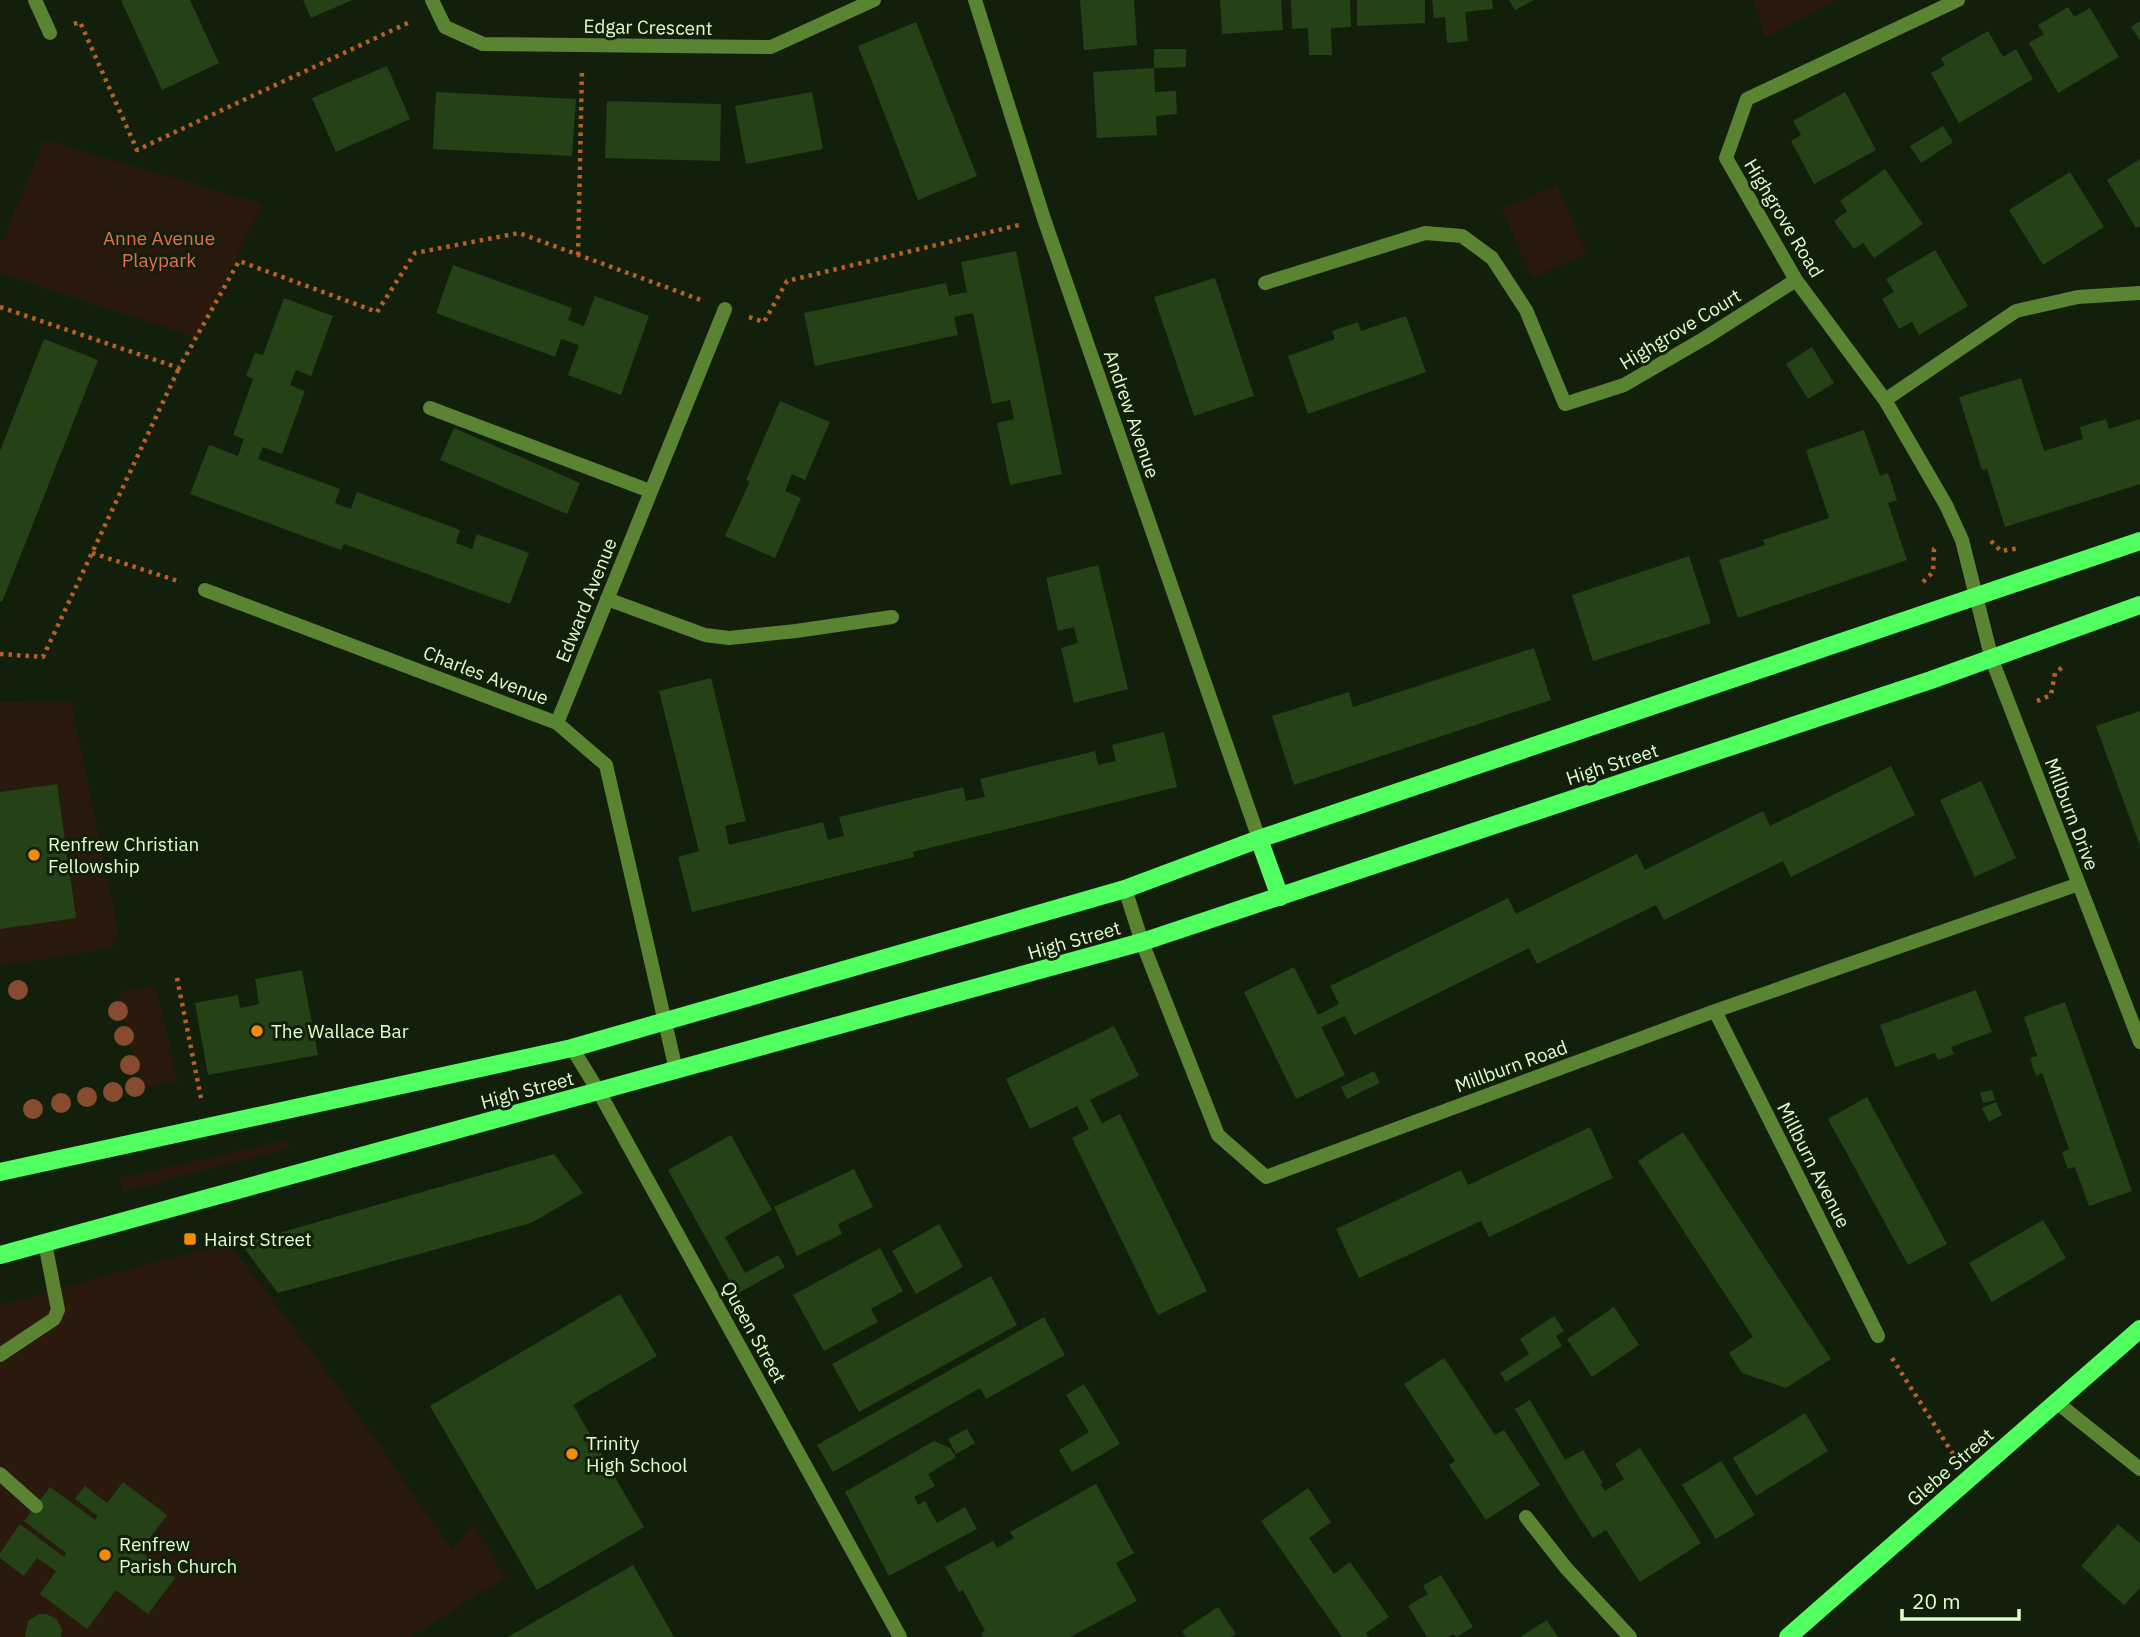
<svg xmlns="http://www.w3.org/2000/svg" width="2140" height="1637" viewBox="0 0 2140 1637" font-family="'IBM Plex Sans',sans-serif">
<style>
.green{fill:#2a1a0e}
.building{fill:#244216}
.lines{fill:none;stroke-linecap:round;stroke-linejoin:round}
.path{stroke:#b86024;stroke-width:4.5;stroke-dasharray:3.5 5;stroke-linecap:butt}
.service{stroke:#5a8332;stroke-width:14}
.minor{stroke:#5a8332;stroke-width:14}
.primary{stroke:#51ff61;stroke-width:18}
.tree{fill:#874b2f}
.poi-dot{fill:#f58b00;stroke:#12200b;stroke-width:2.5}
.labels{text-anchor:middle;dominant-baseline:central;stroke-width:6;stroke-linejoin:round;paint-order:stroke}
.street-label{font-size:19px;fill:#e0ffca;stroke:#12200b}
.park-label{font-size:19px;fill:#e76f4d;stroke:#12200b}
.poi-label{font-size:19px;fill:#e0ffca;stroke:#12200b;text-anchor:start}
</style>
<rect width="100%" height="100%" fill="#12200b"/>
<!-- green -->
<path class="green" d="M1753 0H1838L1765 37Z
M44 140 263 204 196 339 183 333 0 273V246Z
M1557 185 1587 254 1532 278 1502 209Z
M71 701 118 931 116 941 108 949 0 966V702Z
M155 985 178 1080 141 1089 118 993Z
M287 1140 289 1148 123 1192 120 1178Z
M228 1242 337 1385 452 1550 474 1524 505 1577 412 1637H0V1305Z"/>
<!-- building -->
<path class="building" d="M121 0H190L219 63 162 90Z
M303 0H352L311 18Z
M1080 0H1134L1137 45 1084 50Z
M1220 0H1281L1283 30 1222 34Z
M1291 0H1350L1351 27 1331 28 1332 55H1309L1308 28 1292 29Z
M1357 0H1425V23L1357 26Z
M1432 0H1492L1493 9 1465 12 1468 41 1447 43 1445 17 1434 18Z
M1509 0H1534L1515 10Z
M2068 7 2074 17 2090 8 2119 57 2058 93 2029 43 2044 34 2038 25Z
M2140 21V40L2131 27Z
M916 22 977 176 918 200 858 46Z
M1988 31 2003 57 2016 49 2033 79 1959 123 1931 73 1945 65 1941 58Z
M1154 49H1186V67L1154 68Z
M387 66 410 119 336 152 312 98Z
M1154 68 1155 92 1176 91 1177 114 1156 116 1157 135 1097 138 1093 72Z
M436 92 576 99 572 156 433 149Z
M812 92 823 149 746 164 735 106Z
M1845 92 1876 150 1814 184 1791 141 1801 135 1793 121Z
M607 101 721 104 720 161 605 158Z
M1943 126 1953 142 1921 163 1910 146Z
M2140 159V226L2136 228 2107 180Z
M1885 169 1923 224 1874 258 1863 243 1854 249 1834 221 1847 211 1840 201Z
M2070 172 2104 227 2043 265 2009 210Z
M1935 250 1968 306 1919 335 1912 322 1899 329 1882 299 1894 292 1886 279Z
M1016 251 1062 474 1010 485 997 423 1014 419 1010 400 992 404 973 313 954 317 958 335 815 366 804 313 946 283 949 296 967 292 961 262Z
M453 265 572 308 568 320 584 326 595 296 649 316 621 395 568 375 579 345 561 339 555 357 436 313Z
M1215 278 1254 396 1194 416 1154 297Z
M284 298 333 316 311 376 296 370 290 385 305 391 282 454 263 447 258 459 340 489 335 503 351 509 357 492 460 530 456 543 472 549 477 534 529 553 510 604 344 544 341 550 190 494 209 445 238 456 244 439 233 435 253 379 246 376 255 353 263 355Z
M1406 316 1426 372 1308 414 1288 356 1335 339 1332 331 1358 322 1361 331Z
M44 339 98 360 2 602 0 601V451Z
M1812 347 1834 383 1808 399 1786 364Z
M2021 378 2044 451 2083 439 2080 427 2106 419 2109 429 2140 419V484L2005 527 1987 469 1982 470 1959 397Z
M780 401 830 422 805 480 792 474 785 491 801 498 775 558 725 536 750 481 746 480Z
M454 428 580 483 567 514 440 460Z
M1864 430 1880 476 1888 473 1897 500 1888 503 1907 560 1738 618 1719 560 1765 545 1763 540 1829 518 1806 450Z
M1689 556 1711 623 1593 661 1572 595Z
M1098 565 1128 689 1074 703 1061 648 1078 643 1074 627 1058 631 1046 578Z
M1534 648 1551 700 1294 785 1272 716 1349 692 1353 707Z
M711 678 746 821 725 826 729 845 823 822 828 840 844 836 839 817 963 787 966 801 985 797 980 779 1095 751 1098 765 1116 761 1112 745 1164 732 1177 787 913 852 914 857 692 912 678 857 699 851 659 691Z
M2140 711V846L2096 726Z
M1891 766 1915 815 1791 877 1783 861 1664 920 1656 905 1537 964 1529 948 1354 1035 1345 1016 1321 1027 1345 1075 1296 1099 1244 992 1294 967 1318 1015 1339 1004 1330 986 1508 898 1516 914 1637 854 1645 870 1763 811 1770 826Z
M1981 781 2016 858 1975 877 1940 800Z
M57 784 76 918 0 929V792Z
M302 970 318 1055 208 1075 195 1003 238 995 240 1008 259 1004 255 979Z
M1976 990 1992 1032 1951 1047 1954 1054 1938 1060 1935 1053 1895 1067 1880 1025Z
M2065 1002 2132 1191 2089 1206 2075 1167 2068 1169 2062 1152 2069 1149 2042 1073 2036 1076 2030 1058 2037 1056 2024 1017Z
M1114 1026 1139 1076 1090 1100 1102 1123 1120 1114 1207 1291 1158 1315 1072 1138 1089 1129 1077 1106 1030 1129 1006 1079Z
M1374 1071 1380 1083 1347 1099 1341 1087Z
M1992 1090 1995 1100 1983 1103 1980 1093Z
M1867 1097 1947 1244 1908 1265 1828 1119Z
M1996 1102 2002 1115 1989 1122 1982 1108Z
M1590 1127 1613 1178 1489 1237 1481 1221 1359 1278 1336 1229 1461 1170 1468 1185Z
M1683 1132 1831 1359 1786 1388 1742 1373 1729 1353 1753 1337 1638 1161Z
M731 1135 772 1210 725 1237 745 1273 778 1255 785 1267 737 1294 668 1170Z
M554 1154 583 1193 531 1223 278 1293 241 1244Z
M854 1169 873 1207 838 1224 842 1234 797 1256 774 1207Z
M2043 1220 2066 1258 1992 1302 1969 1263Z
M939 1224 963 1267 916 1294 892 1251Z
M880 1248 903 1291 871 1309 878 1322 824 1351 793 1295Z
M991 1276 1017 1325 859 1412 832 1364Z
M620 1294 657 1356 573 1405 644 1527 537 1590 430 1406Z
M1614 1307 1639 1345 1592 1377 1567 1339Z
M1554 1316 1564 1331 1556 1336 1562 1346 1506 1382 1500 1373 1529 1354 1520 1339Z
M1044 1317 1065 1355 986 1399 980 1388 833 1472 817 1445Z
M1444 1358 1495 1435 1504 1430 1540 1485 1486 1520 1449 1465 1455 1461 1404 1384Z
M1084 1384 1120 1444 1072 1472 1059 1450 1089 1432 1066 1395Z
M1530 1400 1565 1460 1583 1450 1603 1483 1600 1484 1605 1491 1624 1479 1615 1464 1640 1448 1701 1543 1640 1582 1606 1530 1593 1538 1570 1503 1515 1409Z
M1805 1413 1828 1451 1756 1496 1733 1458Z
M967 1429 975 1443 956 1454 948 1439Z
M934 1441 950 1448 956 1457 928 1474 935 1486 914 1497 918 1505 925 1501 937 1523 965 1507 977 1529 889 1576 845 1492Z
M1721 1461 1755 1515 1716 1539 1682 1485Z
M123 1482 167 1515 140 1551 175 1578 148 1614 116 1590 87 1629 40 1594 56 1571 37 1558 24 1576 0 1558V1553L20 1524 64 1557 66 1553 24 1521 50 1487 95 1520 98 1516 75 1499 85 1486 107 1503Z
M1096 1484 1134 1553 1116 1563 1137 1601 1070 1637H983L981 1633 985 1631 963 1590 959 1592 945 1567 993 1541 997 1548 1014 1538 1010 1532Z
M1308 1488 1331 1522 1309 1538 1334 1574 1350 1562 1389 1617 1366 1633 1369 1637H1342L1261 1521Z
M2118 1524 2140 1543V1588L2124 1605 2081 1566Z
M633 1565 674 1637H508Z
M1441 1575 1473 1627 1457 1637 1453 1634 1448 1637H1427L1408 1606 1428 1594 1423 1586Z
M1218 1607 1236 1634 1231 1637H1186L1182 1631Z
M39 1614H46L57 1619 62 1630 61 1637H25L28 1621Z
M1547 1620 1558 1637H1520Z"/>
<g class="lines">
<!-- path -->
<path class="path" d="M74 24 80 22 137 150 412 21
M578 255 582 70
M0 307 179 368 239 261 377 312 415 253 519 233 701 300
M749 317 764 322 787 281 1019 225
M1991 541 2001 551 2020 548
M92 553 181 582
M1923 582 1933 572 1934 549 1936 548
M0 654 43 657 179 368
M2037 701 2051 695 2055 673 2065 665
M177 978 201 1098
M1892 1358 1953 1454"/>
<!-- service -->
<path class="service" d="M607 599 705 635 729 638 796 631 892 617
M0 1355 54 1319 58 1310 45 1243
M0 1474 36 1506
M1526 1517 1566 1568 1630 1637"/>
<!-- minor -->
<path class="minor" d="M35 0 50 33
M432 0 445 27 483 44 771 47 874 0
M975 0 1044 219 1259 839
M1958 0 1747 99 1726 158 1796 280 1885 400 1946 505 1962 540 1992 660 2140 1042
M1265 283 1425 233 1462 236 1492 258 1526 310 1565 404 1624 385 1705 338 1796 280
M1885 400 2016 311 2078 297 2140 293
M430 408 650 491
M205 590 557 723 606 765 676 1070
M557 723 725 309
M1125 889 1142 942 1218 1135 1266 1177 1715 1011 2079 884
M1715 1011 1878 1336
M572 1048 599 1092 900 1637
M2055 1401 2140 1469"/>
<!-- primary -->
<path class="primary" d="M1259 839 1280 897
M0 1172 572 1048 1125 889 1259 839 2140 541
M0 1255 1142 942 1931 680 2140 605
M1788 1637 2140 1329"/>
</g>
<!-- trees -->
<g class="tree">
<circle cx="18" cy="990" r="10"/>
<circle cx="118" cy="1011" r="10"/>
<circle cx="124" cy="1036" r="10"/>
<circle cx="130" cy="1065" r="10"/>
<circle cx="135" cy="1087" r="10"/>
<circle cx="113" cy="1092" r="10"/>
<circle cx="87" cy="1097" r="10"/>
<circle cx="61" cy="1103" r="10"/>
<circle cx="33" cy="1109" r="10"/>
</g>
<!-- markers -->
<g class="poi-dot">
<circle cx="34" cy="855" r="7"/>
<circle cx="257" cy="1031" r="7"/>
<rect x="183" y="1232" width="14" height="14" rx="3.5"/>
<circle cx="572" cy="1454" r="7"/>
<circle cx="105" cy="1555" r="7"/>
</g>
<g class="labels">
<!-- street labels -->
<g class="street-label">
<text transform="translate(648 27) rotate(1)">Edgar Crescent</text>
<text transform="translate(1784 218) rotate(59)">Highgrove Road</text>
<text transform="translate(1680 329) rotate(-31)">Highgrove Court</text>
<text transform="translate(1132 414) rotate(71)">Andrew Avenue</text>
<text transform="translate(586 600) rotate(-68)">Edward Avenue</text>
<text transform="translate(486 675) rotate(21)">Charles Avenue</text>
<text transform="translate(1612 764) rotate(-18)">High Street</text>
<text transform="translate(2072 814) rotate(69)">Millburn Drive</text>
<text transform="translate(1074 940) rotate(-16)">High Street</text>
<text transform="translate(1511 1066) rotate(-20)">Millburn Road</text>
<text transform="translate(527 1090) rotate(-15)">High Street</text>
<text transform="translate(1814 1165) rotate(63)">Millburn Avenue</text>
<text transform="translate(754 1332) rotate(61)">Queen Street</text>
<text transform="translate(1950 1467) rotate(-41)">Glebe Street</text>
</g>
<!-- park labels -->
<g class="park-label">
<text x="159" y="238">Anne Avenue<tspan x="159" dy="22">Playpark</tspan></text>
</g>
<!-- poi labels -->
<g class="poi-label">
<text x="48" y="844">Renfrew Christian<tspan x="48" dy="22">Fellowship</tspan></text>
<text x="271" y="1031">The Wallace Bar</text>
<text x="204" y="1239">Hairst Street</text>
<text x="586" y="1443">Trinity<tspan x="586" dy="22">High School</tspan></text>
<text x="119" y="1544">Renfrew<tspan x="119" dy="22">Parish Church</tspan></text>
</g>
</g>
<!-- scale -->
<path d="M1902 1609v10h117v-10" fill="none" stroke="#e0ffca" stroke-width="3.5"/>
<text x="1912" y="1609" font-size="21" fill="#e0ffca" stroke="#12200b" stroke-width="5" paint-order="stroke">20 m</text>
</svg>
